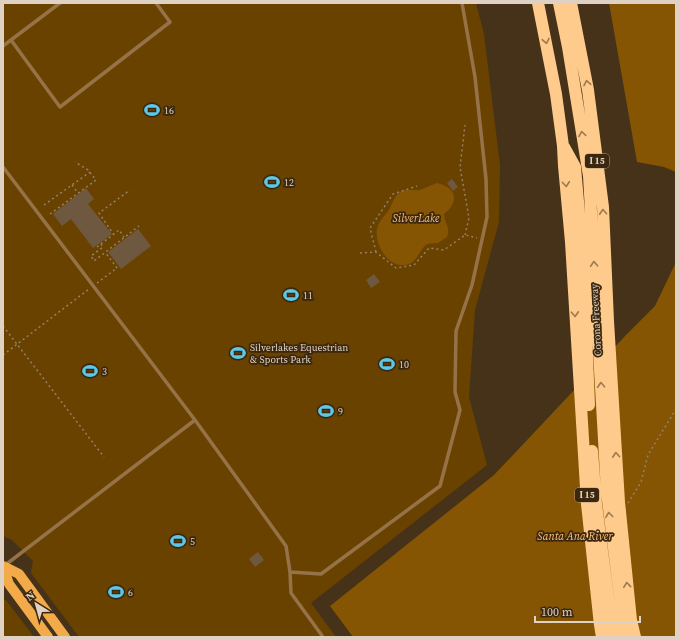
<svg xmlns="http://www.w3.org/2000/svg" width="679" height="640" viewBox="0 0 679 640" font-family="'Source Serif 4',serif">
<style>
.green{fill:#6a4200}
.water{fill:#855503}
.building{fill:#6e583f}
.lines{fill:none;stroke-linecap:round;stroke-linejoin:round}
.path{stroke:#91816d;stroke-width:1.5;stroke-dasharray:2 3;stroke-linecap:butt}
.lane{stroke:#957247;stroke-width:3.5}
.primary{stroke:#f3ab49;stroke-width:10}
.highway{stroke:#ffcb8d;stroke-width:12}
.oneway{stroke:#9d794e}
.labels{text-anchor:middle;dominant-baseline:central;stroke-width:3.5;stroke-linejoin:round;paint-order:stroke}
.shield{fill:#3b270e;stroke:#ae9f8d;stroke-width:1}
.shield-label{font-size:9px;font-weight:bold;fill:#dfd2c4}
.poi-label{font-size:10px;fill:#dfd2c4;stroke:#3b270e;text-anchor:start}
.street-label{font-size:10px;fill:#dfd2c4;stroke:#3b270e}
.water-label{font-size:11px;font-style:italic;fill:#f9c17c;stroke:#3b270e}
</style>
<rect width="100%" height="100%" fill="#453219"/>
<!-- green -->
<path class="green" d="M3 3H476L484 34 500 165 499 222 475 310 469 397 487 465 311 603 336 637H79L31 573 33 561 12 540 5 537 3 534Z
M3 599 6 600 34 637H3Z"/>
<!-- water -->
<path class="water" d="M609 3H676V172L664 167 637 162Z
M437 183C450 186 459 194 451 207 449 210 446 212 444 214 444 223 451 227 447 237L438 243 427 244C420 249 418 259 411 263 391 273 374 246 377 229 379 220 386 215 390 208 393 202 395 194 402 191 407 189 414 191 420 190 426 188 431 185 437 183Z
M676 262V637H353L330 606 494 475 626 335 655 306Z"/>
<!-- building -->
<path class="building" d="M452 179 458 187 453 191 447 183Z
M86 188 94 199 88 204 112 234 93 248 71 219 62 226 53 214Z
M138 229 151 246 121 269 108 252Z
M374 274 380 282 371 288 366 280Z
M258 552 264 560 255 567 249 559Z"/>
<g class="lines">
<!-- path -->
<path class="path" d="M72 185 78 193
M44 205 90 172
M50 214 96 180 88 170 75 162
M114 235 99 213 130 190
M465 235 469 218 460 167 465 125
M101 244 103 247 91 256 94 261 139 226
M97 247 119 230 124 237
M376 252 370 228 393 194 417 186
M360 253 376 252 396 268 414 265 429 248 444 250 465 235 477 238
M97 283 117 268 105 252
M3 326 104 457
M3 355 89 289
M628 503 641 482 648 455 676 409"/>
<!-- lane -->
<path class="lane" d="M11 40 60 107 170 22 156 3
M3 46 60 3
M3 167 195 420 4 566
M195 420 286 546 290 572 321 574 440 486 460 410 455 392 456 331 472 285 487 217 486 179 475 77 462 3
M290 572 291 593 323 637"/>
<!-- primary -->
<path class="primary" d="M3 566 19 574 65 637
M3 566 9 584 48 637"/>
<!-- highway -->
<path class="highway" d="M538 3 556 94 563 146 564 166 571 242 587 504 600 625 602 637
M559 3 568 47 589 176 607 492 625 637
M571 3 588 90 603 207 608 321 619 502 631 620 635 637
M564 147 575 167 583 258 589 405
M592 451 596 504 613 637"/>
</g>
<!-- one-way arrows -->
<defs><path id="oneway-chevron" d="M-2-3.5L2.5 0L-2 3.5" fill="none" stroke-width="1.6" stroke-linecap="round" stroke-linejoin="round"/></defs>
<g class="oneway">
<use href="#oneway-chevron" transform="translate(546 41) rotate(79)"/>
<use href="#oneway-chevron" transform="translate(587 83) rotate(-101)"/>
<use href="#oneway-chevron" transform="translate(582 134) rotate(-99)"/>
<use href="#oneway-chevron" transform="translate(566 184) rotate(85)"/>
<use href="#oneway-chevron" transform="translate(603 212) rotate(-93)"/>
<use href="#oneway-chevron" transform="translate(594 264) rotate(-93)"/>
<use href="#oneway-chevron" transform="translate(575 314) rotate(87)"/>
<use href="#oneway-chevron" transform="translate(601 385) rotate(-93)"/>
<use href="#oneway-chevron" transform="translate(616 455) rotate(-94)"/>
<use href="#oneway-chevron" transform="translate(609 515) rotate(-97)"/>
<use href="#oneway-chevron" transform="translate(627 585) rotate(-96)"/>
</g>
<!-- icons -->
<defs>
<symbol id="stadium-bare" viewBox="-9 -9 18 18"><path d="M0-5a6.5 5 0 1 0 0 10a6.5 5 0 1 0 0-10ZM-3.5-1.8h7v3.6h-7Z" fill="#5dc7e8" stroke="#3b270e" stroke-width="2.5" paint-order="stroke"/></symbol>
</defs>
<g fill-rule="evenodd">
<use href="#stadium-bare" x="141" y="99" width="22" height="22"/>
<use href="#stadium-bare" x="261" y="171" width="22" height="22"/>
<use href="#stadium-bare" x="280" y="284" width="22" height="22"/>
<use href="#stadium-bare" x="227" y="342" width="22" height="22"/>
<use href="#stadium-bare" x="376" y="353" width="22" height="22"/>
<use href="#stadium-bare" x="79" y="360" width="22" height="22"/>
<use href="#stadium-bare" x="315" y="400" width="22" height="22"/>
<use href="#stadium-bare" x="167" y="530" width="22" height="22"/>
<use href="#stadium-bare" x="105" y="581" width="22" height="22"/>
</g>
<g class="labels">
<!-- shield labels -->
<g class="shield">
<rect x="585" y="154" width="24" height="14" rx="3"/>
<rect x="575" y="488" width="24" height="14" rx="3"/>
</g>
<g class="shield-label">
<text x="597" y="161">I 15</text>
<text x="587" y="495">I 15</text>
</g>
<!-- poi labels -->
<g class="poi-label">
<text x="164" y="110">16</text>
<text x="284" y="182">12</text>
<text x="303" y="295">11</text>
<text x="250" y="347">Silverlakes Equestrian<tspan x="250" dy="12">&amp; Sports Park</tspan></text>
<text x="399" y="364">10</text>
<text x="102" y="371">3</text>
<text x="338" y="411">9</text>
<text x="190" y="541">5</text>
<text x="128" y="592">6</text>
</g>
<!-- street labels -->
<g class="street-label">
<text transform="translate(596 320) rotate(-93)">Corona Freeway</text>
</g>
<!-- water labels -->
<g class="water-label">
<text x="416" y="218">SilverLake</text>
<text x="575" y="536">Santa Ana River</text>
</g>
</g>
<!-- border -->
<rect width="679" height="640" fill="none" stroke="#dfd2c4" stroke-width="8"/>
<!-- north arrow -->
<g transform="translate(36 604) rotate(323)" stroke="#3b270e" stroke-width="3" paint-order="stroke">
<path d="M0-3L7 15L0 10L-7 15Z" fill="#dfd2c4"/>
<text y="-6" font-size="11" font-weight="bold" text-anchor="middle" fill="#dfd2c4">N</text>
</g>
<!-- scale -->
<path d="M535 616v6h105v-6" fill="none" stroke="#dfd2c4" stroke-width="2"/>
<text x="541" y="616" font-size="12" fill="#dfd2c4" stroke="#3b270e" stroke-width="3" paint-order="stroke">100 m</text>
</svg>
